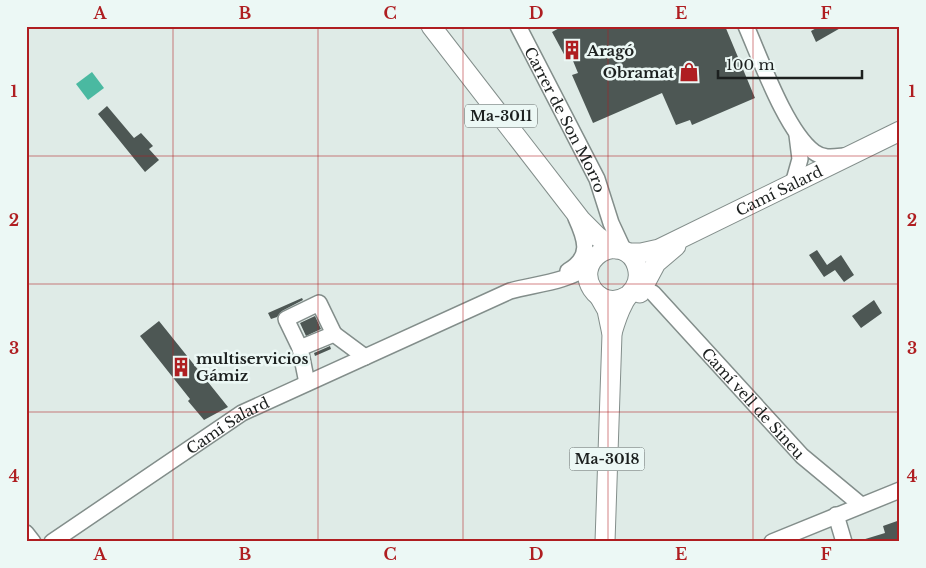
<svg xmlns="http://www.w3.org/2000/svg" width="926" height="568" viewBox="0 0 926 568" font-family="'Libre Baskerville',serif">
<style>
.water{fill:#4ab9a1}
.building{fill:#4d5754}
.lines{fill:none;stroke-linecap:round;stroke-linejoin:round}
.minor-casing{stroke:#838e8b;stroke-width:18}
.major-casing{stroke:#838e8b;stroke-width:21}
.minor{stroke:#fff;stroke-width:15}
.major{stroke:#fff;stroke-width:19}
.grid{fill:none;stroke:#af1e21;stroke-width:1;stroke-opacity:0.55}
.labels{text-anchor:middle;dominant-baseline:central;stroke-width:5;stroke-linejoin:round;paint-order:stroke}
.shield{fill:#ecf8f5;stroke:#5a615f;stroke-width:1}
.shield-label{font-size:14px;font-weight:bold;fill:#1c201f}
.poi-label{font-size:15px;font-weight:bold;fill:#1c201f;stroke:#ecf8f5;text-anchor:start}
.street-label{font-size:15px;fill:#1c201f;stroke:#ecf8f5}
.neatline{fill:none;stroke:#af1e21;stroke-width:2}
.grid-label{font-size:16px;text-anchor:middle;font-weight:bold;fill:#af1e21}
</style>
<rect width="100%" height="100%" fill="#dfebe7"/>
<!-- water -->
<path class="water" d="M92 72 104 88 88 100 76 84Z"/>
<!-- building -->
<path class="building" d="M563 26H725L755 98 692 125 690 120 676 125 662 93 593 123 572 75 578 73 571 56 566 58 552 32Z
M820 26H844L816 42 811 31Z
M107 106 134 138 141 133 153 146 149 149 159 160 145 172 98 114Z
M817 250 827 265 841 255 854 275 844 282 835 270 824 277 809 255Z
M302 298 303 300 282 311 277 317 271 319 268 313Z
M874 300 882 313 861 328 852 316Z
M315 316 321 329 306 336 300 323Z
M159 321 228 407 204 420 188 401 190 399 140 336Z
M330 346 331 349 315 356 314 353Z
M900 520V540L862 542V540L885 533 883 526Z"/>
<g class="lines">
<defs>
<g id="minor">
<path id="s1" d="M518 26 597 179 611 223 624 251"/>
<path d="M746 26C761 60 786 131 814 152 823 159 834 157 844 156"/>
<path d="M793 184 800 159 797 135"/>
<path d="M568 271C592 257 586 240 576 218"/>
<path id="s2" d="M653 293 802 456 861 505"/>
<path d="M300 348 286 319 319 303 334 334"/>
<path d="M307 383 300 348 334 334 365 357"/>
<path d="M836 515 844 542"/>
<path d="M26 533 33 542"/>
<path id="s3" d="M52 542 242 413 510 291C536 284 567 282 589 266"/>
<path d="M772 542 900 490"/>
</g>
<g id="major">
<path d="M431 26 581 220 598 237 616 249"/>
<path id="s4" d="M628 253H641L659 249 900 131"/>
<path d="M640 293 656 263 676 246"/>
<path d="M599 296 607 310 612 334 605 542"/>
<path d="M612 333C615 323 618 313 623 304 625 298 630 294 634 289 643 276 637 255 622 250 615 247 607 249 600 253 571 273 599 314 627 296"/>
</g>
</defs>
<!-- minor casing -->
<use href="#minor" class="minor-casing"/>
<!-- major casing -->
<use href="#major" class="major-casing"/>
<!-- minor -->
<use href="#minor" class="minor"/>
<!-- major -->
<use href="#major" class="major"/>
</g>
<!-- grid -->
<path class="grid" d="M173 26V542M318 26V542M463 26V542M608 26V542M753 26V542M26 156H900M26 284H900M26 412H900"/>
<!-- icons -->
<defs>
<symbol id="building-bare" viewBox="-9 -9 18 18"><path d="M-4-6H4V6H1V3H-1V6H-4ZM-2.5-4.3h1.7v1.8h-1.7ZM.8-4.3h1.7v1.8H.8ZM-2.5-1h1.7V.8h-1.7ZM.8-1h1.7V.8H.8Z" fill="#af1e21" stroke="#ecf8f5" stroke-width="2.5" paint-order="stroke"/></symbol>
<symbol id="shop-bare" viewBox="-9 -9 18 18"><path d="M-5-2.5h2.3a2.7 3.5 0 0 1 5.4 0H5L5.5 6h-11ZM-1.5-2.5h3a1.5 2.3 0 0 0-3 0Z" fill="#af1e21" stroke="#ecf8f5" stroke-width="2.5" paint-order="stroke"/></symbol>
</defs>
<g fill-rule="evenodd">
<use href="#building-bare" x="558" y="36" width="28" height="28"/>
<use href="#shop-bare" x="675" y="58" width="28" height="28"/>
<use href="#building-bare" x="167" y="353" width="28" height="28"/>
</g>
<g class="labels">
<!-- shield labels -->
<g class="shield">
<rect x="465" y="104.5" width="72" height="23" rx="4"/>
<rect x="569.5" y="447.5" width="75" height="23" rx="4"/>
</g>
<g class="shield-label">
<text x="501" y="116">Ma-3011</text>
<text x="607" y="459">Ma-3018</text>
</g>
<!-- poi labels -->
<g class="poi-label">
<text x="587" y="50">Aragó</text>
<text x="674" y="72" text-anchor="end">Obramat</text>
<text x="196" y="358">multiservicios<tspan x="196" dy="17">Gámiz</tspan></text>
</g>
<!-- street labels -->
<g class="street-label">
<text stroke="none"><textPath href="#s1" startOffset="105">Carrer de Son Morro</textPath></text>
<text stroke="none"><textPath href="#s4" startOffset="165">Camí Salard</textPath></text>
<text stroke="none"><textPath href="#s2" startOffset="149">Camí vell de Sineu</textPath></text>
<text stroke="none"><textPath href="#s3" startOffset="211">Camí Salard</textPath></text>
</g>
</g>
<!-- border -->
<rect width="926" height="568" fill="none" stroke="#ecf8f5" stroke-width="55"/>
<!-- scale -->
<path d="M718 70v8h144v-8" fill="none" stroke="#1c201f" stroke-width="2.5"/>
<text x="726" y="70" font-size="15" fill="#1c201f" stroke="#ecf8f5" stroke-width="4" paint-order="stroke">100 m</text>
<rect x="28" y="28" width="870" height="512" class="neatline"/>
<g class="grid-label">
<text x="100" y="19">A</text>
<text x="245" y="19">B</text>
<text x="390" y="19">C</text>
<text x="536" y="19">D</text>
<text x="681" y="19">E</text>
<text x="826" y="19">F</text>
<text x="14" y="97">1</text>
<text x="912" y="97">1</text>
<text x="14" y="226">2</text>
<text x="912" y="226">2</text>
<text x="14" y="354">3</text>
<text x="912" y="354">3</text>
<text x="14" y="482">4</text>
<text x="912" y="482">4</text>
<text x="100" y="560">A</text>
<text x="245" y="560">B</text>
<text x="390" y="560">C</text>
<text x="536" y="560">D</text>
<text x="681" y="560">E</text>
<text x="826" y="560">F</text>
</g>
</svg>
